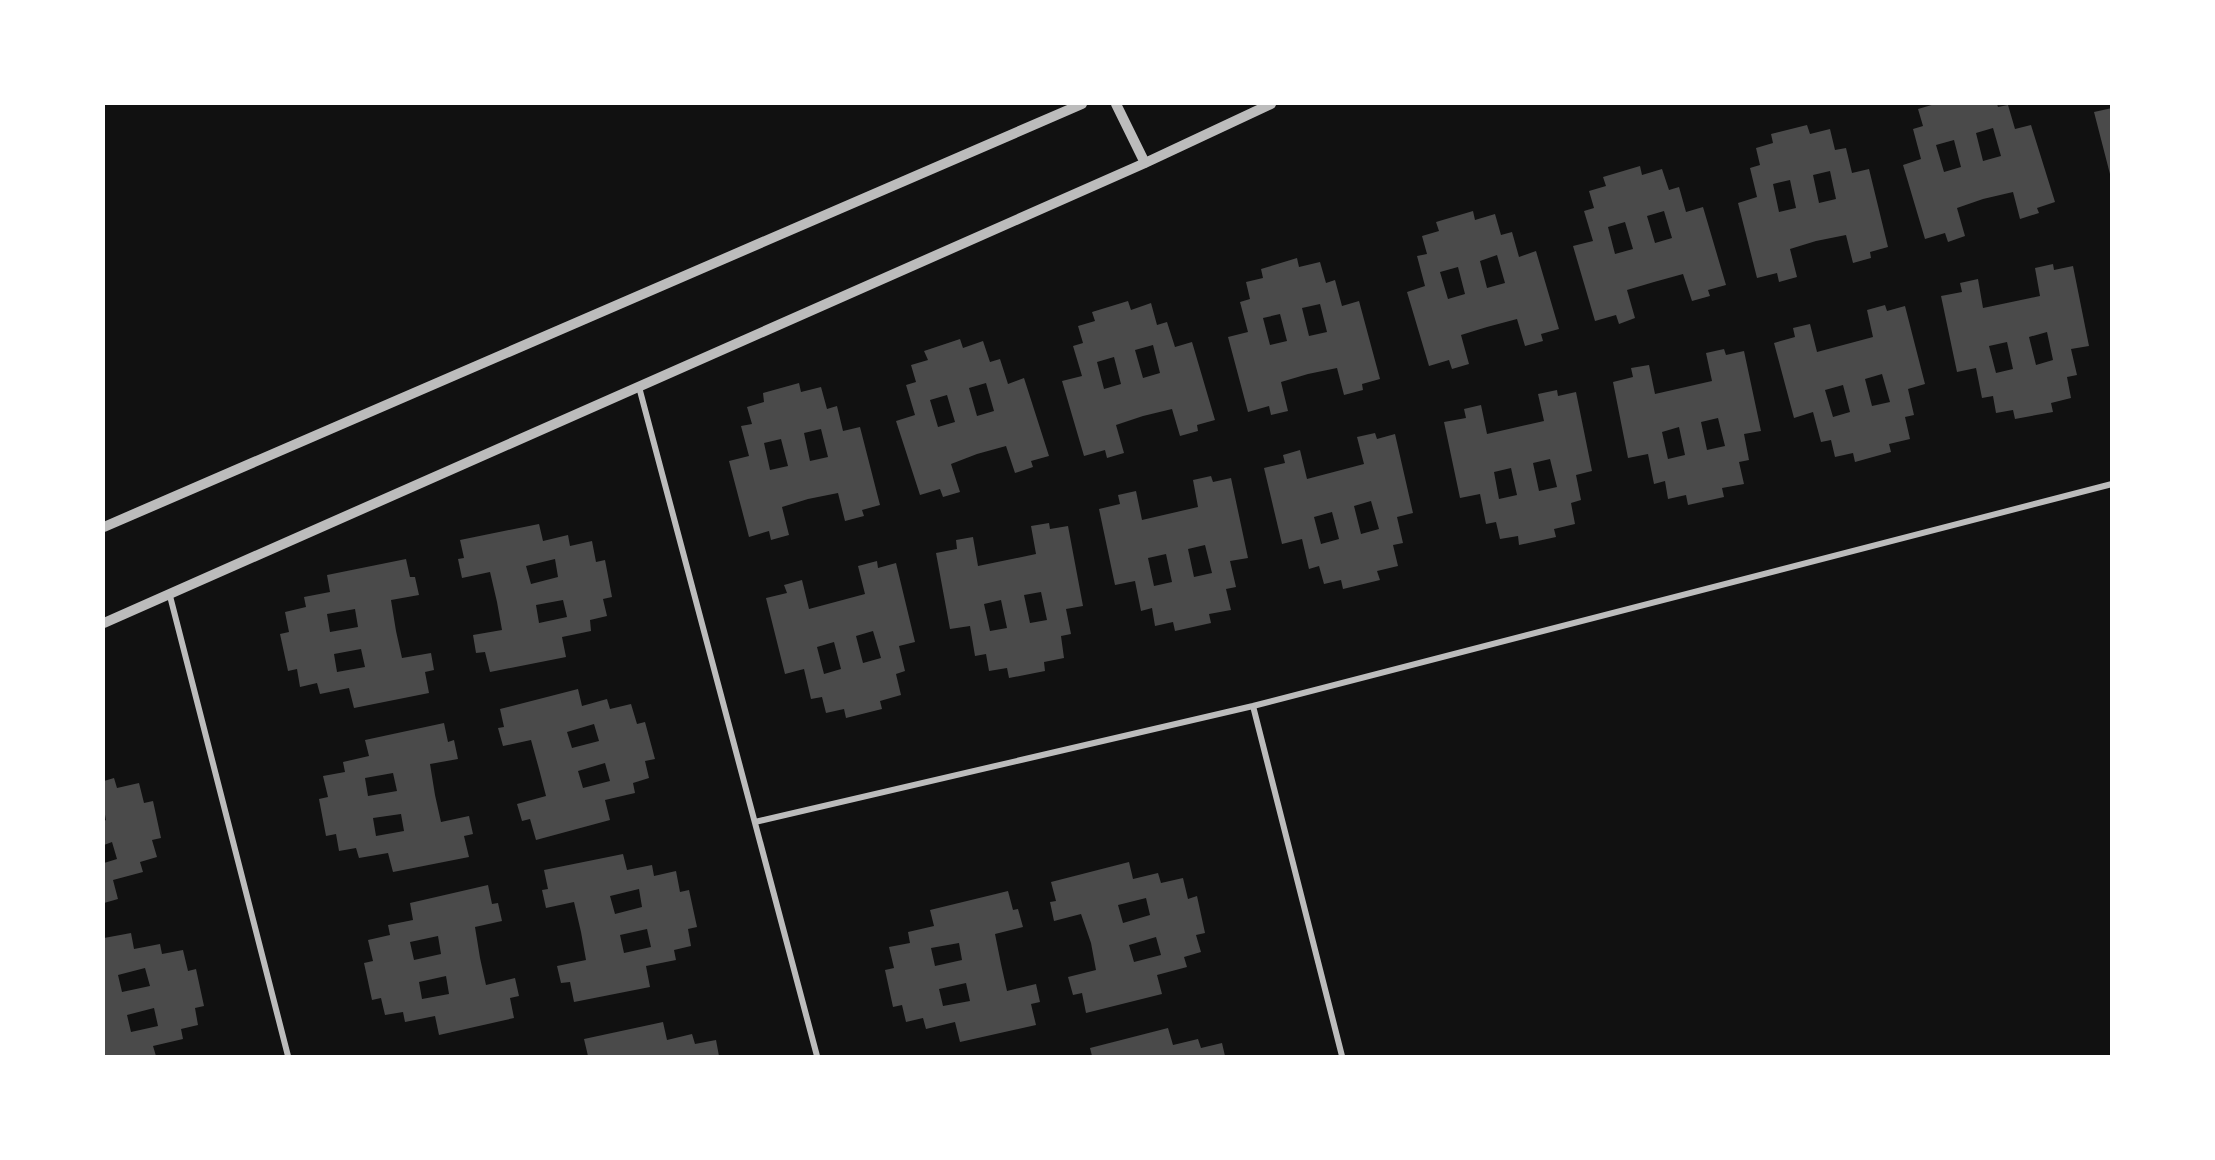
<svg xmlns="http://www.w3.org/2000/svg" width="2215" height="1160" viewBox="0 0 2215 1160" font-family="'Work Sans',sans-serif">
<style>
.building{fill:#4a4a4a;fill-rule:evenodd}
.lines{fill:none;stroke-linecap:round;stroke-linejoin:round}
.minor{stroke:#bcbcbc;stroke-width:6}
.tertiary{stroke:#bcbcbc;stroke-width:10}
</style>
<rect width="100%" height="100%" fill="#111"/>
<!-- building -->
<path class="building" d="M1935 104H1997L1998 107 2008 105 2015 129 2031 125 2055 202 2037 208 2039 213 2020 219 2013 192 1983 199 1957 208 1965 236 1948 242 1945 233 1925 239 1903 165 1921 159 1913 129 1923 126 1918 109ZM1993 128 2001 156 1983 161 1976 133ZM1954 140 1961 167 1944 172 1936 145Z
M2112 108V178H2111L2094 112Z
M1807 125 1810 134 1830 129 1835 150 1846 148 1852 173 1869 169 1888 247 1870 252 1871 258 1853 263 1846 235 1816 241 1790 249 1797 277 1779 282 1777 273 1757 278 1738 203 1757 197 1750 168 1760 165 1756 148 1773 143 1771 134ZM1830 171 1836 199 1819 203 1813 175ZM1790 180 1796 208 1779 212 1773 184Z
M1640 166 1642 175 1662 169 1669 190 1679 187 1686 212 1703 207 1726 285 1708 290 1710 296 1692 301 1683 274 1654 282 1627 290 1635 318 1619 324 1616 315 1595 321 1573 246 1593 241 1584 211 1594 208 1589 191 1606 186 1603 177ZM1664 211 1672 238 1655 243 1647 216ZM1625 222 1633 249 1615 254 1608 227Z
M1473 211 1475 220 1495 214 1501 235 1512 232 1519 257 1536 251 1559 329 1541 334 1543 341 1525 346 1517 319 1487 327 1461 335 1469 364 1452 369 1449 360 1429 366 1407 292 1425 286 1417 256 1427 254 1422 236 1439 231 1436 222ZM1497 255 1505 283 1487 288 1480 261ZM1458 267 1465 294 1448 299 1440 272Z
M1297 258 1299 267 1320 262 1326 283 1335 280 1342 306 1359 301 1380 379 1362 384 1363 390 1344 395 1337 368 1308 374 1281 382 1288 411 1271 415 1269 406 1248 412 1228 337 1248 332 1240 302 1250 299 1246 282 1263 278 1261 269ZM1320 304 1327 332 1309 336 1302 308ZM1280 314 1287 341 1270 345 1263 318Z
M2053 264 2054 270 2073 266 2089 346 2071 349 2077 375 2067 377 2071 398 2051 403 2053 412 2015 419 2013 410 1996 413 1993 396 1982 398 1976 368 1957 372 1941 296 1962 292 1960 283 1978 279 1983 308 2040 296 2035 268ZM2047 332 2053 360 2036 365 2029 337ZM2007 342 2013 369 1996 373 1989 346Z
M1128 301 1131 310 1151 303 1157 325 1167 322 1175 347 1192 342 1215 420 1197 425 1198 431 1180 436 1172 409 1143 416 1116 425 1124 453 1107 458 1105 450 1084 456 1062 381 1082 376 1073 346 1083 343 1078 326 1095 321 1092 312ZM1153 345 1160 373 1143 378 1135 350ZM1114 357 1121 384 1104 389 1097 362Z
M1885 305 1887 311 1905 306 1925 384 1908 389 1914 415 1905 417 1910 439 1889 444 1891 452 1855 462 1853 453 1835 457 1831 440 1821 442 1813 412 1794 418 1774 343 1795 337 1793 328 1810 324 1817 352 1873 337 1867 310ZM1882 374 1890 402 1872 406 1865 379ZM1843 385 1850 412 1833 417 1825 390Z
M960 339 963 348 983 341 990 362 1000 359 1008 384 1024 378 1049 456 1031 461 1033 467 1015 473 1006 446 977 454 951 464 960 492 943 497 940 489 920 495 896 421 915 415 906 385 916 382 911 365 928 360 924 351ZM986 383 994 411 977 416 969 388ZM947 395 955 422 938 427 930 400Z
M1724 349 1726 355 1744 351 1761 431 1744 434 1749 460 1739 462 1744 484 1722 488 1724 497 1688 505 1686 495 1668 499 1665 481 1654 484 1648 454 1628 458 1613 382 1633 377 1631 368 1649 365 1655 394 1712 381 1706 353ZM1718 418 1725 446 1707 450 1701 422ZM1679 427 1685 455 1668 459 1662 432Z
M799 383 801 392 821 387 827 409 837 406 843 431 860 427 880 505 862 510 864 516 845 521 838 493 808 499 782 507 789 535 771 540 769 531 749 537 729 461 749 456 741 426 752 424 747 407 764 402 763 393ZM821 429 828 457 810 461 804 433ZM781 439 788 466 770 470 764 443Z
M1557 390 1558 396 1576 392 1592 471 1576 475 1581 500 1571 503 1575 524 1554 529 1556 537 1519 545 1518 536 1500 539 1496 522 1486 524 1480 494 1460 498 1444 422 1466 418 1464 409 1481 405 1487 434 1544 421 1538 394ZM1550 459 1557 487 1539 491 1533 463ZM1511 468 1517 495 1499 499 1494 472Z
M1375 433 1377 439 1395 434 1413 513 1397 517 1403 543 1393 545 1398 566 1377 571 1380 580 1343 589 1341 580 1324 584 1319 566 1309 569 1302 539 1282 544 1264 468 1285 463 1283 455 1300 450 1307 479 1364 464 1357 437ZM1371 501 1379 529 1361 534 1354 506ZM1332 512 1339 539 1321 544 1314 517Z
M1211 476 1213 482 1231 478 1248 558 1230 561 1236 587 1226 589 1231 610 1209 614 1211 623 1175 631 1173 622 1155 626 1152 608 1141 611 1135 581 1115 585 1099 509 1120 504 1118 495 1136 491 1142 520 1198 507 1193 480ZM1205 545 1212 573 1194 577 1188 549ZM1166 554 1172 582 1154 586 1148 558Z
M1049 523 1050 529 1068 526 1083 606 1066 609 1071 634 1061 636 1064 658 1044 662 1045 671 1009 678 1007 668 989 671 986 654 975 656 970 626 950 629 936 553 957 549 956 540 973 537 978 566 1036 554 1031 526ZM1041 592 1047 620 1030 623 1024 595ZM1001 600 1007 628 990 631 984 604Z
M539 524 543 541 568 535 570 546 592 541 596 562 605 560 612 597 603 599 607 616 590 620 591 631 562 637 566 657 490 672 485 652 476 653 473 635 502 630 497 602 490 572 462 578 458 559 464 558 460 540ZM555 559 558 577 531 584 526 566ZM563 600 567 617 539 623 536 605Z
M406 559 410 577H415L419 595 391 600 396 631 402 658 431 653 434 670 425 672 429 693 354 708 349 688 320 694 317 683 300 687 297 669 288 671 280 634 289 632 285 612 306 607 304 597 330 592 327 575ZM355 609 358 627 330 632 327 614ZM361 649 365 667 337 672 334 654Z
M877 561 878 568 896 563 915 642 899 646 905 671 896 674 901 695 880 701 882 709 846 718 844 709 826 713 822 697 811 699 804 669 785 674 766 598 787 593 784 585 802 580 809 609 865 594 858 566ZM873 631 881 658 863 663 856 636ZM834 642 841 669 824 674 817 647Z
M578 689 582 706 607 699 610 709 631 704 637 724 645 722 655 759 645 761 649 778 633 783 635 793 605 800 610 820 536 840 530 819 522 821 517 804 546 796 539 769 531 740 503 746 498 728 504 727 500 709ZM594 724 599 741 572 748 567 732ZM605 763 610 781 583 788 578 771Z
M444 723 448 742 454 740 458 759 430 764 435 795 441 822 469 816 473 834 464 836 469 857 393 872 388 853 359 858 356 848 339 851 336 834 326 836 319 799 328 797 323 776 345 772 343 762 369 756 365 740ZM393 773 397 791 368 796 365 778ZM401 814 404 831 376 836 373 818Z
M114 778 117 788 139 783 144 803 153 801 161 838 152 840 157 857 140 862 143 872 113 880 118 899 104 903V863L117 859 112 842 104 845V821L106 820 104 809V781Z
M623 854 627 870 652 865 654 876 676 871 680 892 689 890 697 927 688 929 691 946 674 950 676 960 646 966 650 987 574 1002 570 982 561 983 557 966 586 960 581 932 574 902 546 908 542 890 548 889 544 870ZM639 889 642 907 615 914 610 896ZM647 929 651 947 624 953 620 935Z
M1129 862 1133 879 1158 873 1161 883 1183 878 1188 899 1197 896 1205 933 1196 935 1201 952 1184 957 1187 967 1157 975 1162 994 1086 1013 1082 993 1073 995 1068 977 1096 970 1091 943 1081 914 1054 921 1050 902 1056 901 1051 882ZM1146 898 1150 915 1123 923 1118 905ZM1156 937 1161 955 1134 962 1129 945Z
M488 885 492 904 498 903 502 921 475 927 480 958 486 985 515 978 519 996 510 998 514 1018 439 1035 435 1016 405 1022 403 1012 385 1015 381 998 372 1000 364 963 373 961 368 940 390 935 388 925 413 920 410 903ZM438 936 441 954 414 960 410 942ZM446 976 449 994 422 999 419 982Z
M1008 891 1013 910 1018 909 1023 927 995 934 1001 964 1007 991 1036 984 1040 1002 1031 1004 1036 1025 960 1042 955 1022 926 1029 923 1018 906 1022 902 1005 893 1007 885 970 894 968 889 947 910 943 908 932 934 926 930 910ZM959 943 962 960 935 966 931 948ZM966 983 970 1001 943 1006 939 989Z
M131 933 134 949 160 944 162 954 183 950 188 971 196 969 204 1006 195 1008 198 1025 181 1029 183 1039 153 1046 156 1056H104V938ZM145 968 150 986 122 992 118 975ZM154 1008 158 1026 131 1032 127 1015Z
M663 1022 667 1040 692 1034 695 1044 716 1040 719 1056H588L584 1039Z
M1168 1028 1173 1045 1198 1039 1201 1048 1222 1043 1225 1056H1092L1090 1048Z"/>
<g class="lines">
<!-- minor -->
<path class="minor" d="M639 387 817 1056
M170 596 288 1056
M1253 706 1342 1056
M755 822 1253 706 2112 484"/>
<!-- tertiary -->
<path class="tertiary" d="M1116 104 1145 163
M104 527 1082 104
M104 623 1145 163 1271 104"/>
</g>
<!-- border -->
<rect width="2215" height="1160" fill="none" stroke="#ffffff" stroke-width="210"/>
</svg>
